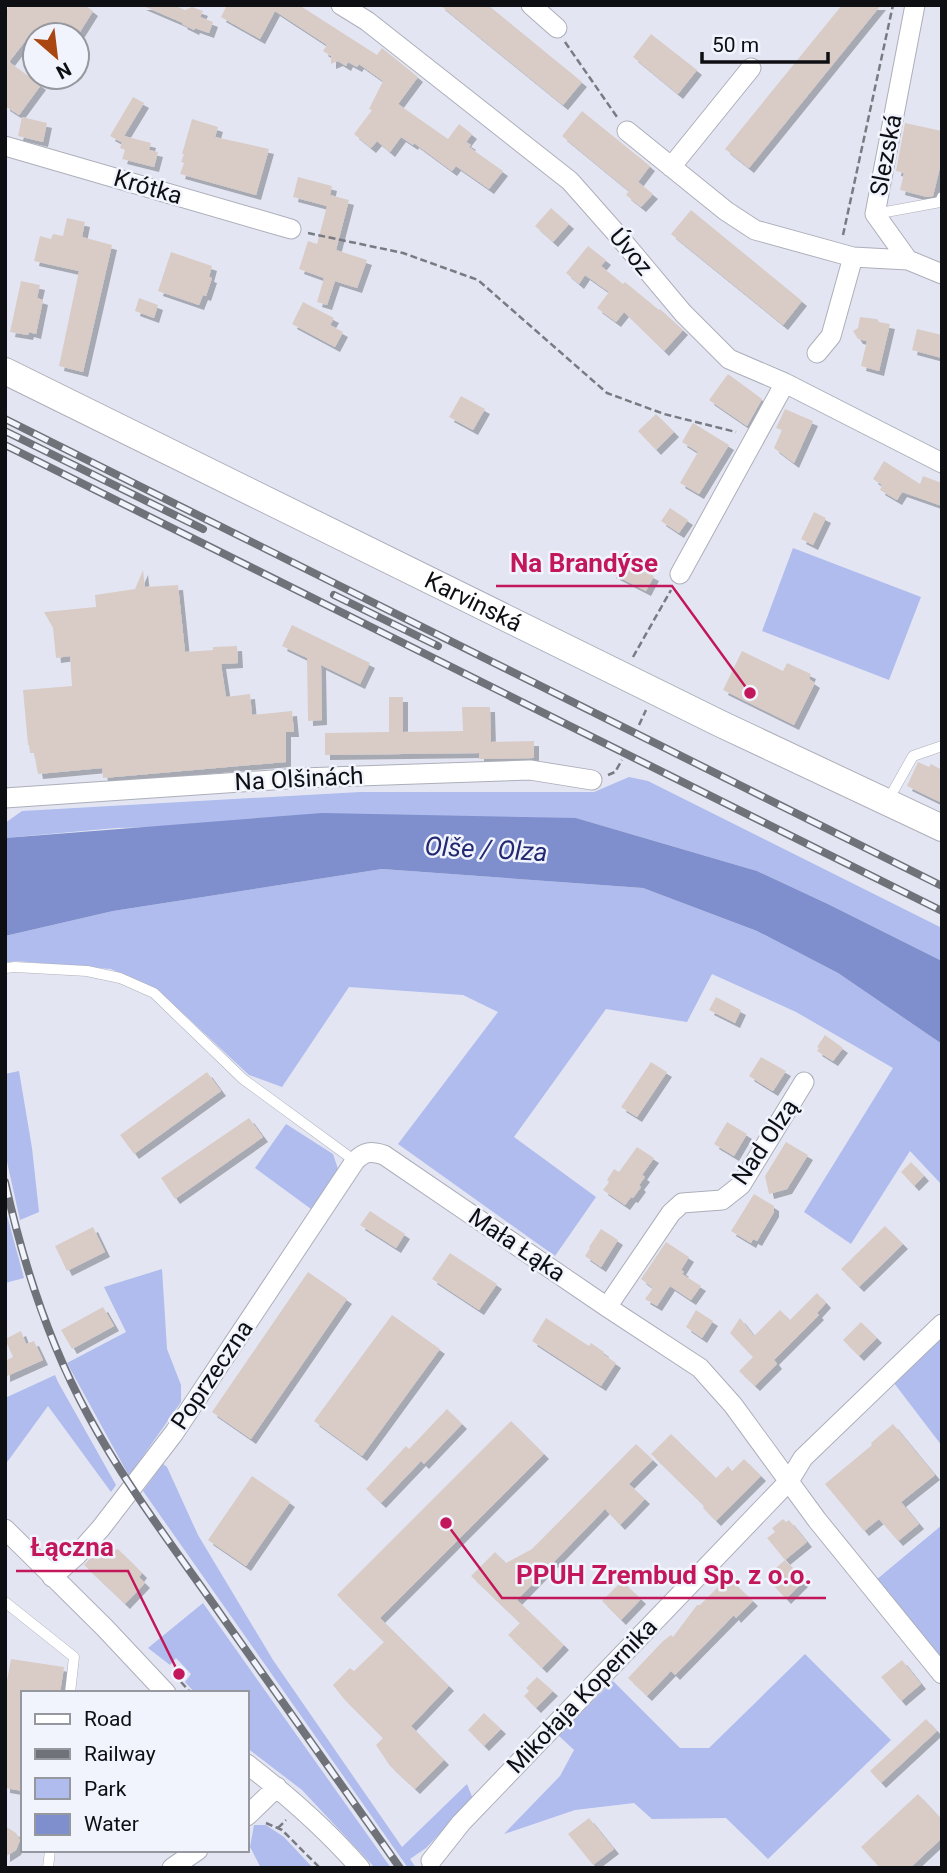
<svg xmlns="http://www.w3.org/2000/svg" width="947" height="1873" viewBox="0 0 947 1873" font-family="Roboto,sans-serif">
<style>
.green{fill:#afbced}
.water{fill:#7f8ecc}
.building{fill:#d9ccc7;filter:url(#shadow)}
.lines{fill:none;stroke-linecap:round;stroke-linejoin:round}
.lane-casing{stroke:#acafba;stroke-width:11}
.street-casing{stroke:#acafba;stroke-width:21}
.secondary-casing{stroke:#acafba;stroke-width:28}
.path{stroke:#797b83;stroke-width:2.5;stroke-dasharray:7 3.5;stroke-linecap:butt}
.lane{stroke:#fff;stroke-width:10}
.street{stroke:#fff;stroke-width:19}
.secondary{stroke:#fff;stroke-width:26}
.rail-casing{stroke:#70727a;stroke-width:8}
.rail{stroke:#f1f4fd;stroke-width:5;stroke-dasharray:16;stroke-linecap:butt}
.labels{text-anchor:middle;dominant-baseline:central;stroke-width:5;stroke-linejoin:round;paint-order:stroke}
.street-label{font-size:24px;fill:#0e0f13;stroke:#f1f4fd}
.water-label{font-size:26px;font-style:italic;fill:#222871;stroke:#f1f4fd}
.leader{fill:none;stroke:#c2185b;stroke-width:2.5}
.callout-dot{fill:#c2185b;stroke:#f1f4fd;stroke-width:2.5}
.callout-label{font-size:26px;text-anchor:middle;font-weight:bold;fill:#c2185b;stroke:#f1f4fd;stroke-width:5;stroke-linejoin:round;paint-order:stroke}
</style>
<defs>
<filter id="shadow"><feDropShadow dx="5" dy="5" stdDeviation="0" flood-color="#0004"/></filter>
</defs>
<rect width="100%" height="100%" fill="#e3e6f2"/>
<!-- green -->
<path class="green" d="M793 548 921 597 889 680 762 631Z
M629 777 648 781 942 928V961L830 905 757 871 576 818 116 828 5 838V823L22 811 360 792H594Z
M382 869 643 888 757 931 838 973 942 1044V1185L910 1151 851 1244 804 1212 893 1068 796 1012 712 974 687 1022 606 1009 514 1137 596 1197 555 1256 398 1144 498 1012 463 995 349 987 282 1087 249 1075 159 991 111 969 15 961 5 963V936L113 911Z
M19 1071 32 1148 39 1212 20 1220 5 1153V1074Z
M286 1124 333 1154 338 1169 311 1209 255 1168Z
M5 1208 24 1278 5 1283Z
M162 1269 167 1349 181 1385V1402L129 1476 67 1363 126 1332 104 1287Z
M942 1335V1446L894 1383Z
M55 1375 58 1382 116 1485 111 1492 48 1406 5 1465V1398Z
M163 1464 167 1467 198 1535 273 1660 402 1847 467 1784 473 1799 426 1848 410 1859 416 1868H408L143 1491Z
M942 1525V1661L876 1580Z
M203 1603 391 1868H375L302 1790 247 1748V1693H195L185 1682 191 1674 176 1658 170 1665 148 1648Z
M805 1654 891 1740 768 1859 726 1818 652 1819 634 1803 575 1810 504 1834 560 1776 574 1750 558 1735 613 1681 680 1748H709Z
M254 1825H266L284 1837 313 1868H261L250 1847Z"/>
<!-- water -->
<path class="water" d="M322 813 576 818 757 871 830 905 942 961V1044L838 973 757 931 643 888 382 869 113 911 5 936V838Z"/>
<!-- building -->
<path class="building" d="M10 5H85L93 11 78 35H30L9 62 41 85 19 115 5 106V12Z
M141 5H174L185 10 192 7 203 11 200 17 213 22 209 33 195 28 194 30 182 24 183 23Z
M227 5H299L377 55 382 48 418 77 398 104 448 139 459 124 472 134 466 142 471 145 469 147 503 171 489 189 456 166 452 171 414 143 413 145 401 137 390 152 377 141 371 148 354 134 372 110 369 109 383 81 359 64 357 67 348 62 346 66 338 61 331 64V56L323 51 327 45 275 11 260 39 221 17Z
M440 5H488L582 82 563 105Z
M842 5H881L749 168 725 149Z
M651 34 697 70 678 94 633 57Z
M133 97 144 103 124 136 151 143 149 150 158 152 154 167 122 159 125 150 120 148 123 138 121 142 110 136Z
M582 111 650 166 638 182 653 194 641 207 626 195 629 191 562 136Z
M22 117 47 123 43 142 18 136Z
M192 119 218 127 215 137 269 149 256 195 180 174 184 163 181 162 184 154H182Z
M905 123 942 131V159L933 196 927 197 900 190 904 173 896 171Z
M298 177 332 186 330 195 349 200 336 250 367 260 357 288 335 281 327 305 317 302 324 278 299 269 308 241 317 244 327 206 293 197Z
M551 208 569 224 553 242 535 226Z
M691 210 802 301 783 325 671 234Z
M67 218 85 222 82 237 112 245 83 372 59 366 79 271 34 261 40 236 51 239 53 234 63 236Z
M588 246 606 260 601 266 623 284 625 282 659 310 660 309 683 330 664 351 624 312 616 322 597 308 609 292 585 275 579 284 566 273Z
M171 252 212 266 209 277 212 278 206 296 203 295 199 305 158 291Z
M21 281 40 285 37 298 43 300 36 334 29 332 28 335 10 332Z
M139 298 158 305 154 318 135 311Z
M303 302 334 318 330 325 343 332 335 347 292 324Z
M860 317 877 319 879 322 890 324 879 371 861 366 867 341 858 339 853 331 858 328Z
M917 329 942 335V358L912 350Z
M728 374 762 399 747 426 709 400Z
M461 396 485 409 473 430 449 417Z
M785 409 813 421 794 463 774 448 782 430 776 428Z
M656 414 674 432 656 450 638 431Z
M693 423 729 445 699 494 680 483 698 452 682 442Z
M884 461 920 484 923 476 942 483V506L902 492 897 500 880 490 882 485 873 479Z
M670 508 688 520 679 533 661 521Z
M814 512 826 518 813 545 801 539Z
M621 554 634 561 632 565 654 576 646 591 611 573Z
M143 570 145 587 178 585 185 652 213 650V647L237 646 238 663 221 664 226 697 250 694 252 715 292 711 294 732H286V762L103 778 102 768 38 774 34 753H30L29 745H28L23 690 72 686 70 656 56 658 53 628 44 612 96 607 95 595 135 589Z
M292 625 370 663 360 684 321 665 322 720 308 721 307 658 282 646Z
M742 651 783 671 787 663 811 674 809 679 815 683 794 725 723 690Z
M389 697H403V732L463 731 462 707H490L491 742 534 741V758L479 759V753L325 755V733L389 732Z
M918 762 929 767 931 764 942 770V803L907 786Z
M716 997 741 1010 735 1023 709 1010Z
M825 1035 843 1048 833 1061 817 1051 819 1048 817 1047Z
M761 1057 786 1071 773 1091 749 1076Z
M651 1062 667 1072 637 1117 621 1107Z
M207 1072 221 1091 134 1154 120 1135Z
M249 1118 263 1137 175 1199 161 1178Z
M727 1122 747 1134 734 1156 714 1144Z
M786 1142 808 1155 787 1189 769 1194 765 1176Z
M637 1147 654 1158 642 1175 645 1177 639 1185 641 1187 633 1198 631 1197 625 1205 603 1190 609 1182 607 1180 614 1169 619 1172Z
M911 1162 924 1176 914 1186 901 1172Z
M754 1194 774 1206V1212L757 1241 753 1239 751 1243 731 1231Z
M370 1211 405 1234 396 1248 360 1225Z
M885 1226 903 1244 859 1287 841 1269Z
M93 1227 105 1252 67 1271 55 1246Z
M601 1229 618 1240 601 1267 585 1256 590 1248 589 1247Z
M666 1242 689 1257 681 1270 684 1272 682 1274 701 1286 691 1300 670 1286 657 1306 645 1299 653 1288 641 1279Z
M450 1253 497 1284 479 1310 432 1279Z
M308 1272 347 1299 251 1439 212 1412Z
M817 1293 826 1303 817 1313 819 1315 774 1360 777 1364 755 1386 739 1371 753 1357 730 1333 740 1318 754 1336 780 1310 790 1320Z
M103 1307 114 1326 72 1349 61 1330Z
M696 1310 713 1321 702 1338 686 1327Z
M392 1315 440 1349 362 1456 314 1421Z
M546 1318 589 1346 591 1343 604 1352 603 1354 616 1363 601 1386 532 1341Z
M861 1322 877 1338 859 1356 843 1340Z
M21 1331 26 1344 34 1341 43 1360 5 1377V1361L13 1357 5 1339Z
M447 1409 462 1424 424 1464 421 1461 381 1503 366 1489 406 1446 409 1449Z
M511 1421 544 1454 380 1618 449 1686 411 1726 444 1760 415 1789 390 1766 376 1745 383 1738 344 1699 333 1685 350 1668 354 1671 384 1642 337 1595Z
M893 1424 935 1475 901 1502 919 1524 898 1541 879 1519 864 1531 825 1484 872 1445 871 1443Z
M671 1434 716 1478 728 1466 732 1471 744 1459 761 1476 716 1521 703 1508 704 1506 651 1454Z
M636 1444 653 1460 629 1484 645 1499 620 1525 605 1509 517 1600 564 1645 542 1668 508 1635 520 1623 471 1576 495 1552 506 1563 532 1549Z
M252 1476 290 1502 246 1566 208 1540Z
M783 1519 786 1522 789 1520 807 1542 785 1560 767 1538 775 1532 772 1528Z
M104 1543 110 1549 112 1546 116 1550 118 1549 142 1573 139 1577 145 1583 125 1604 84 1565Z
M785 1560 804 1581 786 1599 766 1577Z
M728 1577 753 1601 736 1618 734 1615 675 1675 671 1671 647 1696 628 1678 663 1641 671 1635 673 1637 697 1605H700Z
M622 1581 641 1599 621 1620 602 1601Z
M11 1659 64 1667 60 1693H23V1791L5 1788V1691Z
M902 1660 921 1684 901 1701 881 1677Z
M537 1677 553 1691 536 1708 524 1696 529 1691 526 1688Z
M484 1713 501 1729 484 1746 468 1730Z
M926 1719 937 1731 881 1783 870 1771Z
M918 1794 942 1820V1838L910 1868H880L861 1847Z
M589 1818 614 1849 593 1865 568 1834Z
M5 1826 16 1833 20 1840 16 1850 5 1857Z"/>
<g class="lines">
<defs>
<path id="lane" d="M875 214 940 202 942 197
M887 802 913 756 942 746
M5 968 15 967 87 971 120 978 154 993 243 1079 355 1161
M5 1602 74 1657 70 1693
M48 1868 50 1850"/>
<path id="street" d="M341 5 367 21 570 181 616 233 683 313 729 359 785 383 942 463
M531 5 557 28
M915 5 875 214 908 260 942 274
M627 131 726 211 755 230 853 257 908 260
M5 146 291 229
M671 167 751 68
M817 353 831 336 853 257
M680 574 785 383
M5 798 302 778 530 770 592 780
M607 1307 671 1213 682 1203 722 1200 741 1185 804 1082
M5 1529 105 1628 166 1693
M52 1577 77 1555 101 1528 174 1433 355 1161C365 1151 371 1151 384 1155L607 1307 700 1368 733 1405 817 1520 942 1674
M247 1764C287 1795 326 1829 360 1868
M247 1816 277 1787
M431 1861 461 1823 789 1481 803 1458 942 1324
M172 1868 198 1850"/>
<g id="secondary">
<path id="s1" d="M5 371 721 724 942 828"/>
</g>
</defs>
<!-- lane casing -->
<use href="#lane" class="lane-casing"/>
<!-- street casing -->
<use href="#street" class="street-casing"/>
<!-- secondary casing -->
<use href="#secondary" class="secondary-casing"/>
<!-- path -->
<path class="path" d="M565 42 617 117
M308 233 403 253 478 280 607 393 664 414 736 432
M843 235 893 5
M633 657 671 590
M639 725 646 710
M608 775 615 772 622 760
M181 1682 191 1693
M266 1823 282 1830 320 1868
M278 1828 286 1820"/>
<!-- lane -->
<use href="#lane" class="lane"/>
<!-- street -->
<use href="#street" class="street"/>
<!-- secondary -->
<use href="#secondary" class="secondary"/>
<defs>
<path id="rail" d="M5 419 942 886
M5 431 203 529
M5 445 942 911
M334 595 438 646
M5 1182C23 1263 48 1342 88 1415 127 1488 179 1554 226 1622 284 1704 342 1786 400 1868"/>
</defs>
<!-- rail casing -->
<use href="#rail" class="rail-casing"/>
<!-- rail -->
<use href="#rail" class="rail"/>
</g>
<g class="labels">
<!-- street labels -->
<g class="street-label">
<text transform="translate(886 155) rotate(-79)">Slezská</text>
<text transform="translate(148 187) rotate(16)">Krótka</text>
<text transform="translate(631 252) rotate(50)">Úvoz</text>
<text stroke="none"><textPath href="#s1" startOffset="522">Karvinská</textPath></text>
<text transform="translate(299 779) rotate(-3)">Na Olšinách</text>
<text transform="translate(765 1142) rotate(-56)">Nad Olzą</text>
<text transform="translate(517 1245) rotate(34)">Mała Łąka</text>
<text transform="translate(212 1375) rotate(-56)">Poprzeczna</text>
<text transform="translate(582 1696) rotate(-46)">Mikołaja Kopernika</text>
</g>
<!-- water labels -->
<g class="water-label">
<text transform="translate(486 849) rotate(3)">Olše / Olza</text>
</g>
</g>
<!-- callouts -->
<path class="leader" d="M750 693L672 586H496M179 1674L128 1571H16M446 1523L502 1598H826"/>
<g class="callout-dot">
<circle cx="750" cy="693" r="7"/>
<circle cx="179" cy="1674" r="7"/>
<circle cx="446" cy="1523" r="7"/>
</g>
<g class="callout-label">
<text x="584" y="572">Na Brandýse</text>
<text x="72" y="1556">Łączna</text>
<text x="664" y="1584">PPUH Zrembud Sp. z o.o.</text>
</g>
<!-- border -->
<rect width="947" height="1873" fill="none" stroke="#0e0f13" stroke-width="14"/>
<!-- legend -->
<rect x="21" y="1691" width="228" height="161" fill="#f1f4fd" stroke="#96989f" stroke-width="2"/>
<rect x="35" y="1714" width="35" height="10" fill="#ffffff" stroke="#96989f" stroke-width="2"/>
<text x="84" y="1726" font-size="21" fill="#0e0f13">Road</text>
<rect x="35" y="1749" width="35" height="10" fill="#70727a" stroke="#96989f" stroke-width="2"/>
<text x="84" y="1761" font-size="21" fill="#0e0f13">Railway</text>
<rect x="35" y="1778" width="35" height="21" fill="#afbced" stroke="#96989f" stroke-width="2"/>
<text x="84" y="1796" font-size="21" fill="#0e0f13">Park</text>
<rect x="35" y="1814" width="35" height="21" fill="#7f8ecc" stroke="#96989f" stroke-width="2"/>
<text x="84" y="1831" font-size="21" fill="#0e0f13">Water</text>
<!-- north arrow -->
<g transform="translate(56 56) rotate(152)"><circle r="33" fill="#f1f4fd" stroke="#96989f" stroke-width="2"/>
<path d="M0-5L12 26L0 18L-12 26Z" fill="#aa4710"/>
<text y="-10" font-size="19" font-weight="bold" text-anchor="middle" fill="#0e0f13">N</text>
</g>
<!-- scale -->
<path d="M702 52v10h126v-10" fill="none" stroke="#0e0f13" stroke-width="3.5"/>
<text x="712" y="52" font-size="21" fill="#0e0f13" stroke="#f1f4fd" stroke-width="5" paint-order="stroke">50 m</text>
</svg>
